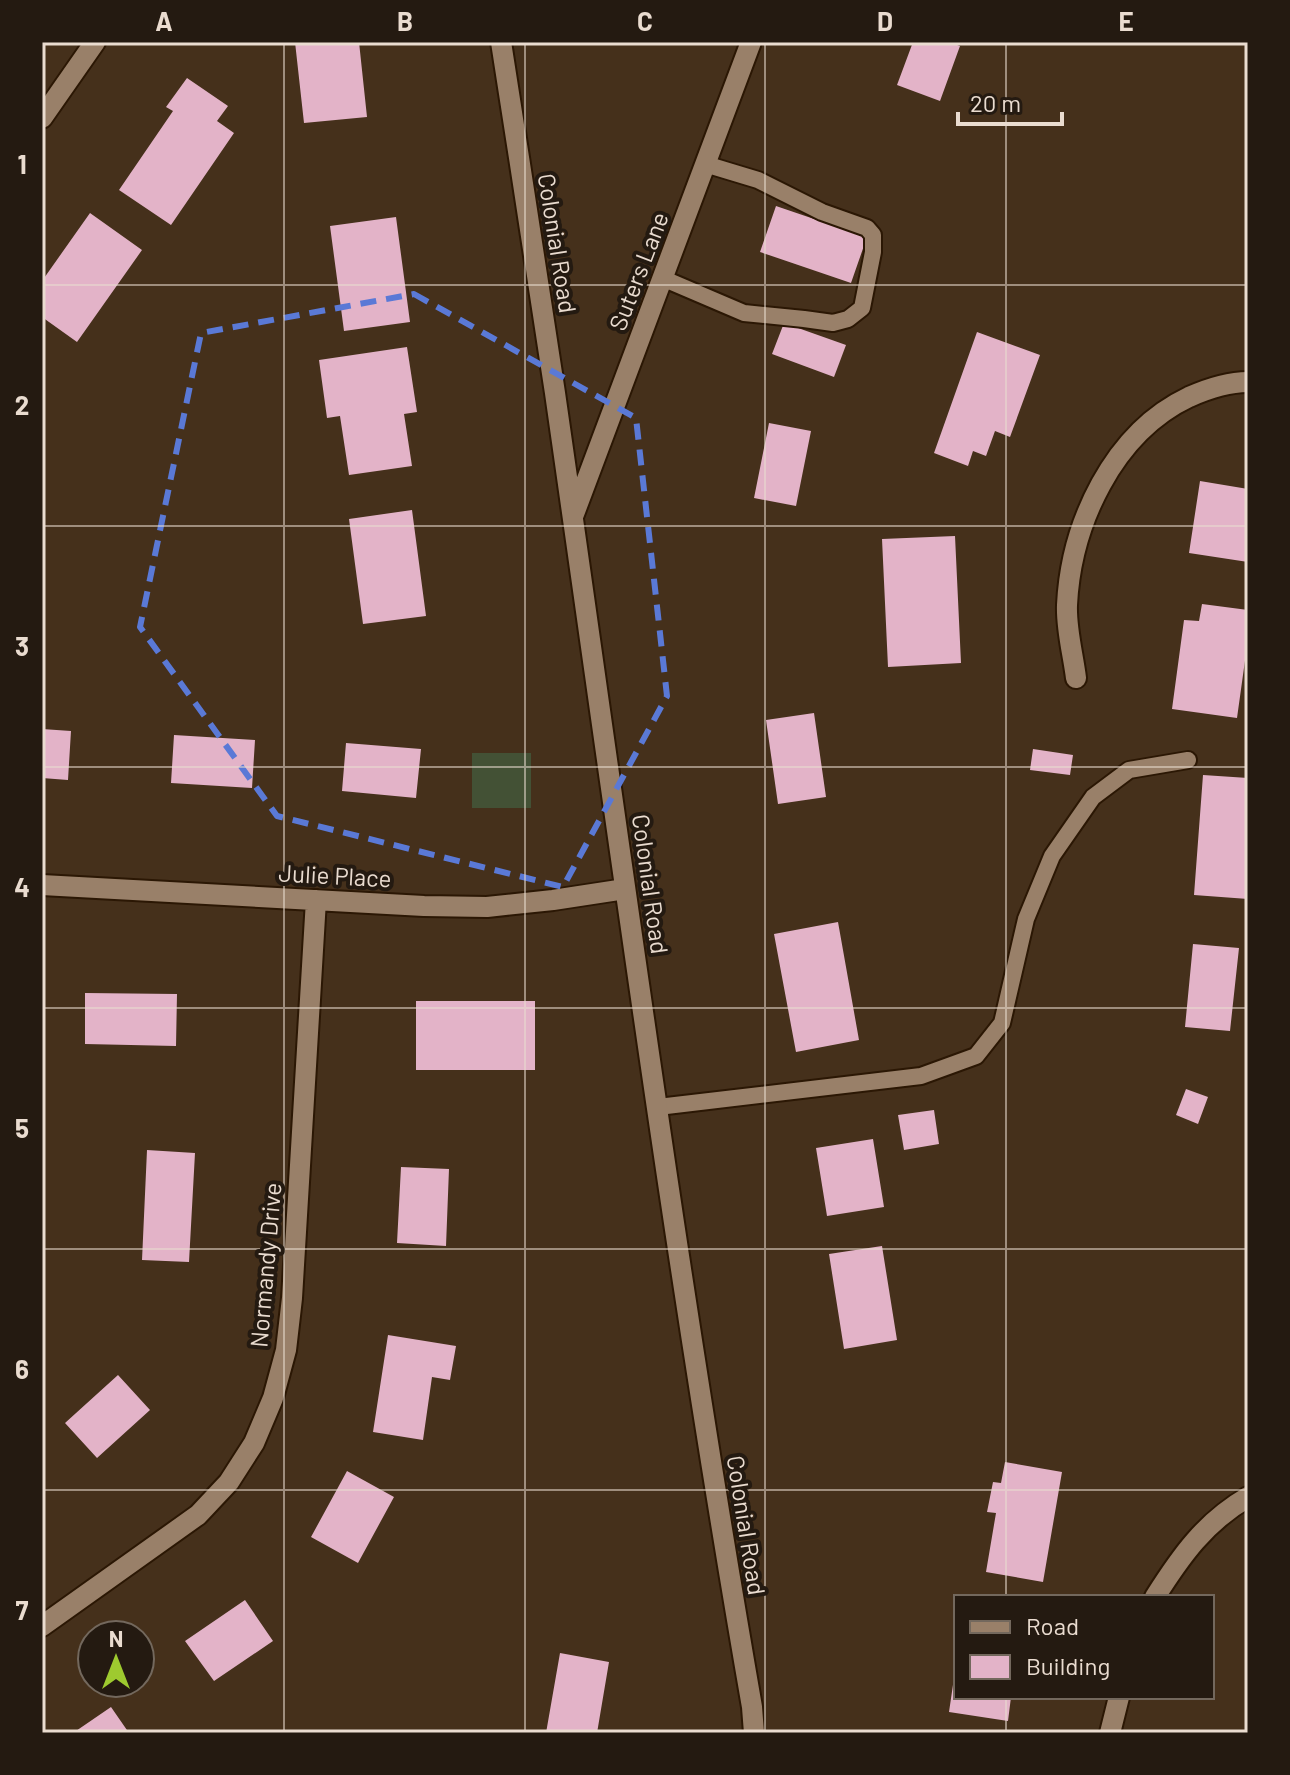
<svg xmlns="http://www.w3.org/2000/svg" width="1290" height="1775" viewBox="0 0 1290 1775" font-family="Barlow,sans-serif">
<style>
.green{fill:#435135}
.building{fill:#e3b3c8}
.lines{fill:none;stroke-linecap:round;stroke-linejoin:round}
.lane-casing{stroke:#2b1704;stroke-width:20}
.street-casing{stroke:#2b1704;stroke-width:24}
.lane{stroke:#998069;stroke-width:16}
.street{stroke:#998069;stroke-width:20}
.marked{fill:none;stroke:#5a79d6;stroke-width:6;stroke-dasharray:16 10;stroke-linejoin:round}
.grid{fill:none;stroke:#eadcd0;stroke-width:2;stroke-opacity:0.55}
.labels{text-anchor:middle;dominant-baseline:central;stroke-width:8;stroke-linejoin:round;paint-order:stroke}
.street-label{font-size:24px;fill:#eadcd0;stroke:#241a11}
.neatline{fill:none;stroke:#eadcd0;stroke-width:3}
.grid-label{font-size:26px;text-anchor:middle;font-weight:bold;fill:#eadcd0}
</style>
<rect width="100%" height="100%" fill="#45301b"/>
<!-- green -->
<path class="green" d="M472 753H531V808H472Z"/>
<!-- building -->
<path class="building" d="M295 42H359L367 117 304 123Z
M913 42H949L960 46 940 101 897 85Z
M187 78 228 106 217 121 234 133 171 225 119 190 173 111 166 107Z
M776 206 867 237 851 283 760 252Z
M90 213 142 250 77 342 42 317V281Z
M396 217 410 322 344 331 330 226Z
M784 323 846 345 834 377 772 354Z
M977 332 1040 355 1010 437 995 431 986 456 973 451 968 466 934 453Z
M407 347 417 412 404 414 412 466 349 475 340 416 327 418 319 360Z
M769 423 811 431 796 506 754 498Z
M1200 481 1248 489V562L1189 553Z
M412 510 426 616 363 624 349 519Z
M955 536 961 663 888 667 882 539Z
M1202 604 1248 610V639L1237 718 1172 709 1184 620 1199 621Z
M814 713 826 797 778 804 766 720Z
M42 729 71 731 68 780 42 778Z
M174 735 255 740 252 788 171 783Z
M346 743 421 749 416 798 342 791Z
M1033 749 1073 755 1070 775 1030 770Z
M1203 775 1248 778V899L1194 895Z
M838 922 859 1040 796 1052 774 934Z
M1193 944 1239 948 1230 1031 1185 1027Z
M85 993 177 994 176 1046 85 1044Z
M416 1001H535V1070H416Z
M1186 1089 1208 1097 1198 1124 1176 1115Z
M934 1110 939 1144 904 1150 898 1115Z
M873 1139 884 1207 827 1216 816 1148Z
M147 1150 195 1153 189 1262 142 1260Z
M401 1167 449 1169 446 1246 397 1243Z
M882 1246 897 1340 844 1349 829 1254Z
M388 1335 456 1346 450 1380 432 1377 423 1440 373 1432Z
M118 1375 150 1410 97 1458 65 1423Z
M1005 1462 1062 1472 1043 1582 986 1572 996 1513 987 1512 993 1482 1001 1483Z
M347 1471 394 1497 358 1563 311 1537Z
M245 1600 273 1641 214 1681 185 1641Z
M560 1653 609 1662 597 1733H546Z
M954 1678H956V1697H1011L1008 1721 949 1712Z
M111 1707 129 1733H73Z"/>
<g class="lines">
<defs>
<path id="lane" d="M662 278 744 313 804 319 833 323 848 319 862 308 873 252V235L867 228 822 212 758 180 705 164
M658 1107 921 1076 976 1056 1002 1023 1026 919 1052 856 1093 797 1129 770 1188 760"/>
<path id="street" d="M501 42C519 159 538 276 555 393 618 832 676 1271 752 1707L754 1733
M42 118 95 42
M574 514 751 42
M1076 678C1073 654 1066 629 1067 605 1071 524 1113 433 1189 397 1207 389 1228 382 1248 382
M42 885 424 906 487 907 553 900 625 889
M1155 1597C1181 1556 1205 1522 1248 1497
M42 1626 198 1515 229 1482 254 1443 273 1398 286 1350 292 1298 316 900
M1110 1733 1119 1697"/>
</defs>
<!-- lane casing -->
<use href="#lane" class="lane-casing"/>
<!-- street casing -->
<use href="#street" class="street-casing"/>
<!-- lane -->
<use href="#lane" class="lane"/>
<!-- street -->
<use href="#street" class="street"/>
</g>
<!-- marked area -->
<path class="marked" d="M414 294 636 418 667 696 563 887 277 816 140 627 201 333Z"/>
<!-- grid -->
<path class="grid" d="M284 42V1733M525 42V1733M765 42V1733M1006 42V1597M42 285H1248M42 526H1248M42 767H1248M42 1008H1248M42 1249H1248M42 1490H1248M1006 1697V1733"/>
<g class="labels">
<!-- street labels -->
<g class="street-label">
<text transform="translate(558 243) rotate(81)">Colonial Road</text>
<text transform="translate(638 271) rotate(-69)">Suters Lane</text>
<text transform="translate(335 875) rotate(3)">Julie Place</text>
<text transform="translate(651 884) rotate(82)">Colonial Road</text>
<text transform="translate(265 1265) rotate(-85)">Normandy Drive</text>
<text transform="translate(747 1525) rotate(81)">Colonial Road</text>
</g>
</g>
<!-- border -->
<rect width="1290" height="1775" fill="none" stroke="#241a11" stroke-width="88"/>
<!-- legend -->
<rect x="954" y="1595" width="260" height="104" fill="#241a11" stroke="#73685d" stroke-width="2"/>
<rect x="970" y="1621" width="40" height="12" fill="#998069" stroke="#73685d" stroke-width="2"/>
<text x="1026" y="1635" font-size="24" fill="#eadcd0">Road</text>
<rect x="970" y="1655" width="40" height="24" fill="#e3b3c8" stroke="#73685d" stroke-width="2"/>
<text x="1026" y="1675" font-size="24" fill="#eadcd0">Building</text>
<!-- north arrow -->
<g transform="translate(116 1659)"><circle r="38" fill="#241a11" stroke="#73685d" stroke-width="2"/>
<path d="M0-6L14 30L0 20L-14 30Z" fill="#9eca2f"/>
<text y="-12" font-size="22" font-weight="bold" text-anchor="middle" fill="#eadcd0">N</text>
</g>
<!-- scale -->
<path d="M958 112v12h104v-12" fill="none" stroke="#eadcd0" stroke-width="4"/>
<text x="970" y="112" font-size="24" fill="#eadcd0" stroke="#241a11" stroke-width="6" paint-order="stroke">20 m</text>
<rect x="44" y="44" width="1202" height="1687" class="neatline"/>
<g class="grid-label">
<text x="164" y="31">A</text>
<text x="405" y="31">B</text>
<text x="645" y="31">C</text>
<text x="885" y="31">D</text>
<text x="1126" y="31">E</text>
<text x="22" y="174">1</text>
<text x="22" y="415">2</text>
<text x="22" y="656">3</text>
<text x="22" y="897">4</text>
<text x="22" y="1138">5</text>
<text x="22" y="1379">6</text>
<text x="22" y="1620">7</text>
</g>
</svg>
